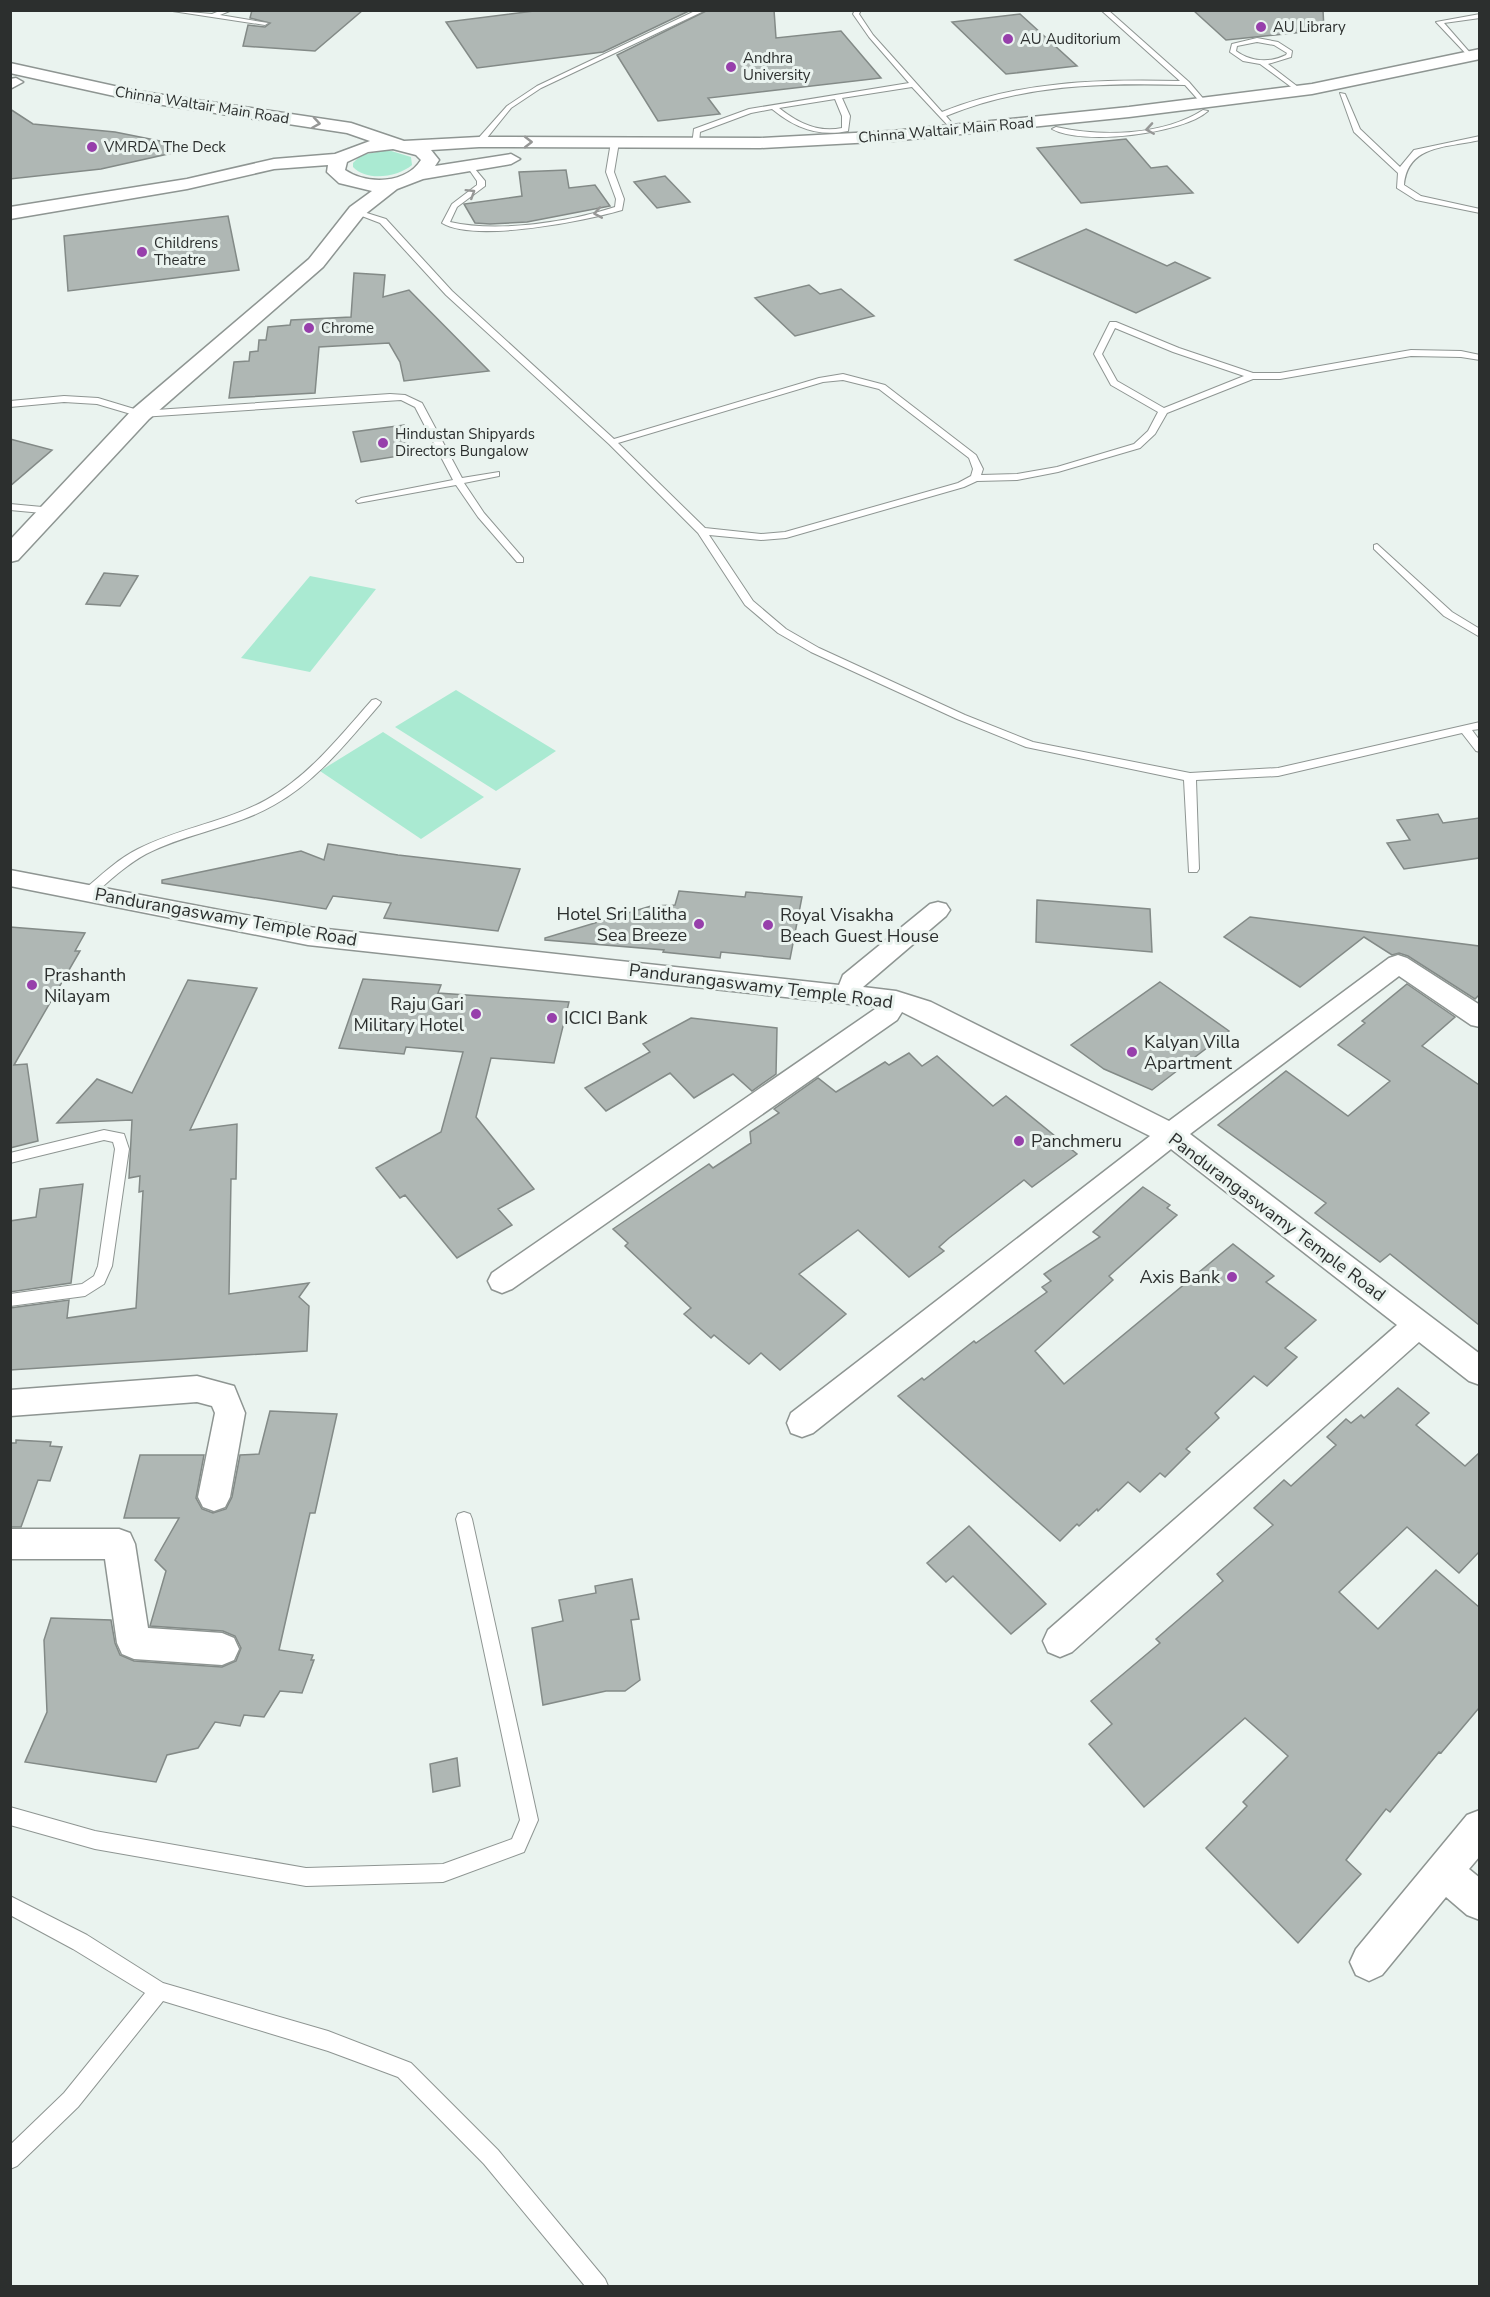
<svg xmlns="http://www.w3.org/2000/svg" width="1490" height="2297" viewBox="0 0 1490 2297" font-family="'Nunito Sans',sans-serif">
<style>
.green{fill:#aaead2}
.building{fill:#afb7b4;stroke:#838a87;stroke-width:1.5}
.lines{fill:none;stroke-linecap:round;stroke-linejoin:round}
.lane-casing{stroke:#8e9592;stroke-width:2}
.street-casing{stroke:#8e9592;stroke-width:3}
.secondary-casing{stroke:#8e9592;stroke-width:3}
.lane{fill:#fff;fill-rule:evenodd}
.street{fill:#fff;fill-rule:evenodd}
.secondary{fill:#fff;fill-rule:evenodd}
.oneway{stroke:#969796}
.poi-dot{fill:#973fab;stroke:#eaf3ef;stroke-width:2}
.labels{text-anchor:middle;dominant-baseline:central;stroke-width:6;stroke-linejoin:round;paint-order:stroke}
.far-poi-label{font-size:15px;fill:#2c2f2e;stroke:#eaf3ef;text-anchor:start}
.far-street-label{font-size:15px;fill:#2c2f2e;stroke:#eaf3ef}
.poi-label{font-size:18px;fill:#2c2f2e;stroke:#eaf3ef;text-anchor:start}
.street-label{font-size:18px;fill:#2c2f2e;stroke:#eaf3ef}
</style>
<rect width="100%" height="100%" fill="#eaf3ef"/>
<!-- green -->
<path class="green" d="M388 150 411 157 412 165C398 177 367 182 353 167V163L361 155Z
M310 576 376 589 310 672 241 658Z
M456 690 556 751 496 791 395 727Z
M383 732 484 797 421 839 320 771Z"/>
<!-- building -->
<path class="building" d="M252 10H363L315 51 243 46 248 25 265 27 270 23 250 18Z
M542 10H691L603 52 477 68 446 22Z
M708 10H774L776 38 841 31 881 78 708 98 720 114 658 121 617 55Z
M1193 10H1323L1324 30 1226 40Z
M1020 14 1077 66 1006 74 952 22Z
M10 109 33 124 115 132 195 148 101 169 10 179Z
M1126 139 1151 168 1167 166 1193 193 1081 203 1037 148Z
M566 170 569 188 595 185 610 206 527 222 490 224 475 223 464 204 522 196 519 172Z
M665 176 690 202 657 208 634 182Z
M228 216 239 270 68 291 64 236Z
M1086 229 1167 266 1175 262 1210 278 1136 313 1015 260Z
M354 273 385 275 383 297 409 290 489 371 404 381 400 362 389 343 319 347 315 393 229 398 234 362 249 361 250 352 258 351 259 340H266L268 327 290 325 291 320 351 317Z
M809 285 820 294 841 289 874 316 795 336 755 298Z
M404 425 412 454 361 462 353 432Z
M10 439 52 450 10 486Z
M104 573 138 576 120 606 86 604Z
M1438 814 1443 823 1479 818V858L1404 869 1387 843 1410 840 1397 820Z
M328 844 398 855 520 869 498 931 384 918 391 903 333 896 326 909 162 883V880L301 851 324 860Z
M679 891 745 897 746 892 802 897 790 959 721 952 720 958 663 952 664 950 545 940V938L651 906 675 905Z
M1037 900 1150 909 1152 952 1036 942Z
M1250 917 1479 946V995L1475 999 1408 956 1399 953 1392 955 1364 937 1300 987 1224 937Z
M10 927 85 933 75 951H80L14 1065 27 1064 38 1141 10 1148Z
M363 979 441 985 438 993 569 1002 554 1063 491 1058 476 1117 534 1189 498 1209 512 1225 457 1258 405 1195 400 1198 376 1168 441 1132 463 1052 406 1047 404 1054 339 1048Z
M188 980 257 988 190 1130 237 1124 236 1179H231L229 1294 309 1283 299 1297 309 1306 307 1351 10 1370V1308L69 1300 67 1318 136 1308 143 1191 139 1192 140 1176 129 1178 132 1120 57 1123 97 1079 132 1093Z
M1160 982 1229 1031 1152 1090 1104 1069 1071 1045Z
M1407 984 1455 1017 1422 1046 1479 1085V1325L1390 1254 1380 1262 1315 1213 1326 1203 1218 1125 1286 1071 1348 1116 1390 1081 1338 1045 1365 1023 1362 1021Z
M691 1018 777 1028 776 1074 752 1091 733 1074 694 1098 670 1073 606 1111 585 1088 650 1052 643 1044Z
M909 1053 922 1066 937 1056 993 1106 1006 1096 1077 1154 1032 1187 1024 1180 949 1238 939 1247 944 1251 909 1277 858 1230 799 1274 846 1314 780 1370 761 1353 749 1364 714 1335 711 1338 684 1314 691 1308 625 1246 628 1243 613 1229 709 1164 713 1168 751 1143 750 1132 779 1113 774 1109 818 1078 836 1092 885 1062 889 1065Z
M83 1184 71 1283 10 1292V1221L36 1217 40 1189Z
M1143 1187 1170 1205 1167 1208 1177 1215 1109 1276 1113 1280 1035 1351 1064 1384 1233 1244 1274 1276 1266 1282 1316 1320 1285 1348 1297 1357 1267 1386 1254 1376 1215 1413 1219 1418 1186 1449 1190 1452 1165 1477 1160 1473 1140 1492 1128 1482 1098 1511 1097 1509 1079 1526 1077 1524 1060 1541 898 1396 922 1378 924 1380 974 1341 976 1343 1047 1292 1042 1287 1051 1281 1044 1274 1100 1237 1093 1232Z
M1398 1388 1429 1413 1416 1425 1465 1466 1479 1453V1552L1459 1573 1407 1527 1339 1592 1378 1629 1436 1570 1479 1607V1708L1441 1753 1439 1752 1390 1812 1386 1809 1346 1860 1361 1874 1298 1943 1206 1848 1247 1806 1243 1802 1288 1756 1245 1718 1144 1807 1089 1744 1112 1724 1091 1701 1160 1643 1156 1639 1223 1581 1217 1574 1273 1525 1254 1508 1284 1480 1291 1486 1336 1445 1327 1437 1346 1419 1351 1423 1361 1415 1364 1418Z
M270 1411 337 1414 315 1513H310L279 1650 313 1655 311 1660H314L302 1693 280 1691 264 1717 244 1715 240 1726 215 1722 198 1748 167 1755 156 1782 25 1762 47 1712 44 1640 51 1618 111 1620 115 1643 120 1655 134 1661 222 1667 236 1661 241 1648 235 1636 223 1631 150 1626 166 1571 155 1560 179 1518H124L140 1455H204L196 1498 202 1509 213 1513 226 1509 232 1497 240 1455 259 1454Z
M16 1440 51 1442 50 1446 62 1447 50 1481 38 1480 21 1527H10V1443H16Z
M969 1526 1046 1604 1011 1634 953 1576 946 1582 927 1563Z
M632 1579 639 1619 631 1620 640 1680 625 1691H606L543 1705 532 1628 563 1621 559 1600 596 1593 595 1586Z
M457 1758 460 1786 433 1792 430 1764Z"/>
<g class="lines">
<defs>
<path id="lane" d="M166 10 212 14 222 10H232L220 15 268 23 265 25Z
M697 10H706L541 88 511 108 482 144 475 142 507 106 537 86Z
M855 10H861L859 14 873 35 942 112C1019 81 1098 79 1180 81L1101 10H1108L1189 82 1207 103 1202 104 1185 85C1101 83 1025 84 946 116L958 130 954 132 912 87 842 98 850 116 848 131C818 137 795 128 772 109L751 113 700 132 699 143 692 145 694 129 749 109 909 83 869 37 853 14ZM835 99 842 116V128C818 133 798 123 779 108Z
M1480 14V18L1444 23 1472 55 1470 58 1436 22Z
M1257 38 1278 42 1292 51 1291 57 1268 64 1302 90V92H1298L1260 64 1243 61 1230 52 1232 44ZM1257 42 1274 45 1287 53 1286 55C1270 63 1251 62 1236 51L1237 46Z
M1340 93 1345 94 1360 129 1400 167 1414 150 1480 136V140C1447 148 1408 144 1404 185L1421 196 1480 209V213L1416 200 1397 188 1398 173 1354 132Z
M1203 110 1208 111C1183 134 1082 146 1052 129L1056 127C1102 137 1162 136 1203 110Z
M615 140 619 142 614 172 624 199 622 210C585 221 475 243 442 223L452 204 477 185V181L466 165 470 163 485 181V186L457 207 450 222C498 233 569 222 615 207L616 199 606 172 611 142Z
M354 209 386 219 452 291 614 439 819 378 843 374 885 385 976 455 983 469 981 475 1017 474 1057 467 1134 444 1148 431 1158 412 1111 385 1094 354 1110 322H1116L1179 348 1253 373H1280L1411 350 1461 351 1480 355V360L1461 357 1411 356 1280 379H1253L1167 413 1155 434 1140 448 1058 472 1017 480 977 481 964 487 786 538 761 540 709 535 753 601 786 629 819 648 965 715 1033 742 1190 773 1278 768 1480 722V729L1472 730 1480 741V752L1476 751 1462 733 1278 776 1196 780 1199 869 1197 872H1189L1184 780 1026 747 957 719 811 652 778 633 745 605 698 533 609 444 446 295 380 223 354 213ZM1115 328 1173 352 1244 376 1164 408 1117 381 1102 354ZM843 380 879 389 969 458 973 469 971 476 958 483 785 532 761 534 705 528 618 443 823 382Z
M390 394 405 395 422 403 462 478 499 472V476L464 483 484 513 523 558V562H517L478 517 456 485 358 503 356 501 361 498 453 480 415 407 401 400 141 417 97 404 64 402 10 407V401L64 396 98 398 141 411Z
M10 504 53 508 58 511 53 514 10 510Z
M1377 544 1452 612 1480 629V637L1444 616 1374 549V545Z
M376 699 381 702 380 704C348 741 317 781 274 805 234 828 187 833 146 854 126 865 109 881 92 896H84L82 893 84 890C101 875 118 859 138 849 179 828 226 822 266 800 309 776 340 736 372 700Z
M104 1130 124 1134 129 1149 112 1266 104 1284 85 1296 10 1306V1294L82 1284 94 1276 98 1266 115 1149 113 1142 104 1140 10 1163V1153Z
M464 1512 470 1514 472 1519 538 1820 524 1852 443 1882 306 1886 95 1849 10 1825V1807L95 1831 306 1868 443 1864 512 1839 520 1820 456 1519 458 1514Z
M10 1896 87 1935 163 1983 328 2031 411 2063 498 2150 605 2279 608 2286H585L484 2164 398 2077 328 2051 163 2001 78 2107 17 2166 10 2169V2145L64 2093 145 1993 73 1949 10 1915Z"/>
<path id="street" d="M16 78 23 82 10 89V79Z
M10 870 308 927 839 985 843 975 930 904 938 902 946 904 950 910 946 916 863 987 896 991 931 1002 1169 1121 1389 958 1398 955 1407 958 1480 1005V1027L1471 1025 1399 976 1190 1134 1480 1354V1385L1469 1381 1419 1342 1072 1652 1060 1657 1048 1652 1043 1641 1048 1630 1397 1325 1171 1149 813 1433 802 1437 791 1433 787 1423 791 1413 1150 1136 902 1012 897 1020 512 1289 502 1293 492 1289 488 1281 492 1273 878 1007 308 945 10 886Z
M197 1376 234 1386 245 1413 230 1497 225 1507 214 1511 203 1507 198 1497 215 1413 212 1406 197 1402 10 1416V1390Z
M10 1529H119L130 1533 135 1544 148 1628 222 1633 234 1638 239 1649 234 1660 222 1665 134 1659 122 1654 117 1643 105 1559H10Z
M1480 1810V1856L1469 1869 1480 1878V1920L1467 1915 1446 1897 1382 1975 1369 1981 1356 1975 1350 1962 1356 1949 1467 1815Z"/>
<path id="secondary" d="M1480 49V59L1312 94 1129 117 892 141 760 148 479 147 431 150 439 160 435 166 511 154 520 159 511 164 423 179 397 189 364 215 323 267 149 419 18 560 10 562V540L133 409 309 259 350 207 372 191 339 183 327 172 328 165 274 169 187 189 10 219V207L187 179 274 159 335 154 370 141 347 133 137 101 10 73V63L137 91 351 123 404 141 479 137 760 138 892 131 1129 107 1312 84ZM393 149 416 155 421 160C406 184 367 185 345 170L347 162 368 152Z"/>
</defs>
<!-- lane casing -->
<use href="#lane" class="lane-casing"/>
<!-- street casing -->
<use href="#street" class="street-casing"/>
<!-- secondary casing -->
<use href="#secondary" class="secondary-casing"/>
<!-- lane -->
<use href="#lane" class="lane"/>
<!-- street -->
<use href="#street" class="street"/>
<!-- secondary -->
<use href="#secondary" class="secondary"/>
</g>
<!-- one-way arrows -->
<defs><path id="oneway-chevron" d="M-2-3.5L2.5 0L-2 3.5" fill="none" stroke-width="1.6" stroke-linecap="round" stroke-linejoin="round" transform="scale(1.5)"/></defs>
<g class="oneway">
<use href="#oneway-chevron" transform="translate(316 123) rotate(9)"/>
<use href="#oneway-chevron" transform="translate(1150 129) rotate(171)"/>
<use href="#oneway-chevron" transform="translate(528 142)"/>
<use href="#oneway-chevron" transform="translate(471 193) rotate(-32)"/>
<use href="#oneway-chevron" transform="translate(598 213) rotate(170)"/>
</g>
<!-- markers -->
<g class="poi-dot">
<circle cx="1261" cy="27" r="6"/>
<circle cx="1008" cy="39" r="6"/>
<circle cx="731" cy="67" r="6"/>
<circle cx="92" cy="147" r="6"/>
<circle cx="142" cy="252" r="6"/>
<circle cx="309" cy="328" r="6"/>
<circle cx="383" cy="443" r="6"/>
<circle cx="699" cy="924" r="6"/>
<circle cx="768" cy="925" r="6"/>
<circle cx="32" cy="985" r="6"/>
<circle cx="476" cy="1014" r="6"/>
<circle cx="552" cy="1018" r="6"/>
<circle cx="1132" cy="1052" r="6"/>
<circle cx="1019" cy="1141" r="6"/>
<circle cx="1232" cy="1277" r="6"/>
</g>
<g class="labels">
<!-- far-poi labels -->
<g class="far-poi-label">
<text x="1273" y="27">AU Library</text>
<text x="1020" y="39">AU Auditorium</text>
<text x="743" y="58">Andhra<tspan x="743" dy="17">University</tspan></text>
<text x="104" y="147">VMRDA The Deck</text>
<text x="154" y="243">Childrens<tspan x="154" dy="17">Theatre</tspan></text>
<text x="321" y="328">Chrome</text>
<text x="395" y="434">Hindustan Shipyards<tspan x="395" dy="17">Directors Bungalow</tspan></text>
</g>
<!-- far-street labels -->
<g class="far-street-label">
<text transform="translate(202 105) rotate(9)">Chinna Waltair Main Road</text>
<text transform="translate(946 130) rotate(-5)">Chinna Waltair Main Road</text>
</g>
<!-- poi labels -->
<g class="poi-label">
<text x="687" y="914" text-anchor="end">Hotel Sri Lalitha<tspan x="687" dy="21">Sea Breeze</tspan></text>
<text x="780" y="915">Royal Visakha<tspan x="780" dy="21">Beach Guest House</tspan></text>
<text x="44" y="975">Prashanth<tspan x="44" dy="21">Nilayam</tspan></text>
<text x="464" y="1004" text-anchor="end">Raju Gari<tspan x="464" dy="21">Military Hotel</tspan></text>
<text x="564" y="1018">ICICI Bank</text>
<text x="1144" y="1042">Kalyan Villa<tspan x="1144" dy="21">Apartment</tspan></text>
<text x="1031" y="1141">Panchmeru</text>
<text x="1220" y="1277" text-anchor="end">Axis Bank</text>
</g>
<!-- street labels -->
<g class="street-label">
<text transform="translate(226 917) rotate(10)">Pandurangaswamy Temple Road</text>
<text transform="translate(761 986) rotate(7)">Pandurangaswamy Temple Road</text>
<text transform="translate(1277 1217) rotate(37)">Pandurangaswamy Temple Road</text>
</g>
</g>
<!-- border -->
<rect width="1490" height="2297" fill="none" stroke="#2c2f2e" stroke-width="24"/>
</svg>
